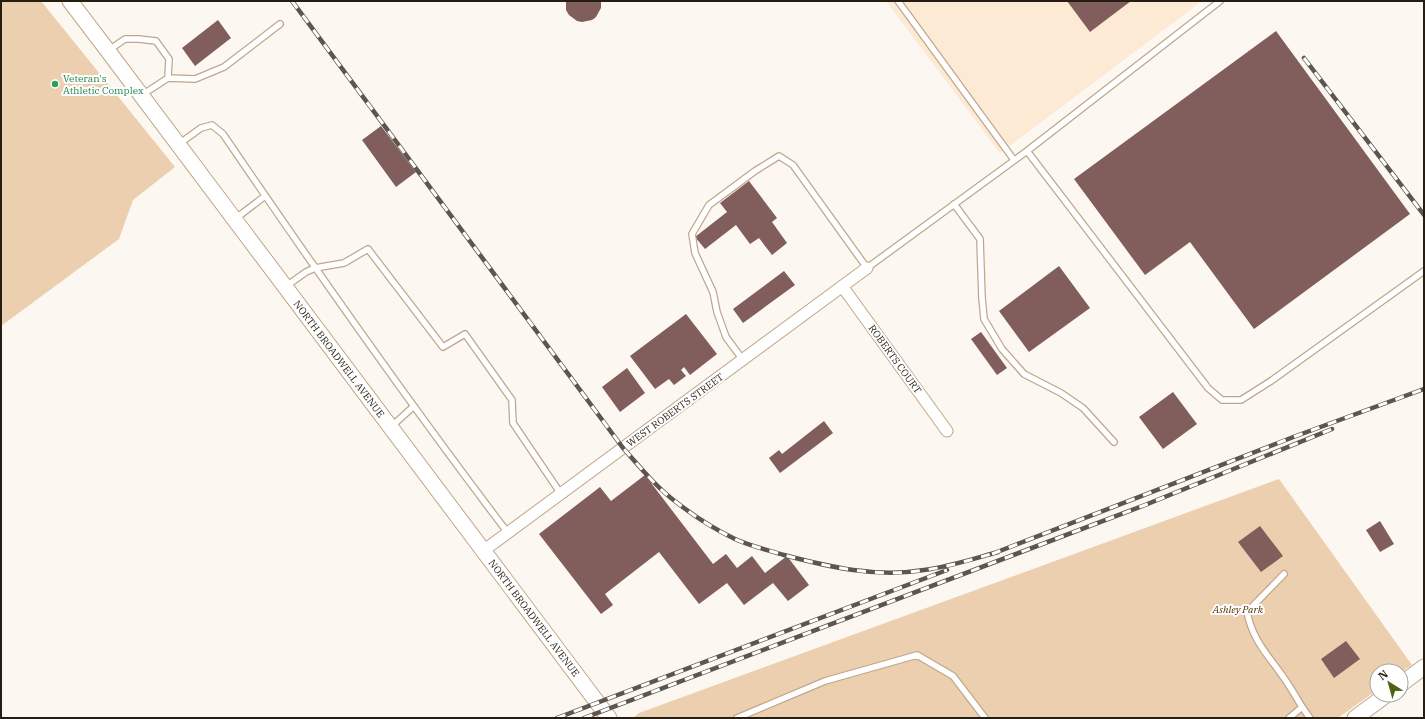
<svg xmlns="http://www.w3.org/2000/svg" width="1425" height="719" viewBox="0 0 1425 719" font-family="'IBM Plex Serif',serif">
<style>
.built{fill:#fdead5}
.green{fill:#eccfae}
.building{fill:#815d5c}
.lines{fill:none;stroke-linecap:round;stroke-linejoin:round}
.lane-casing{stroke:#c0a78c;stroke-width:8}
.street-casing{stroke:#c0a78c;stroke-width:13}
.secondary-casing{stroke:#c0a78c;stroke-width:17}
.lane{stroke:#fff;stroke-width:5.5}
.street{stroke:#fff;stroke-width:11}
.secondary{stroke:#fff;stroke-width:15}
.rail-casing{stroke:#5e564c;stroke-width:4.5}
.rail{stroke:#fff;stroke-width:3;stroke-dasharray:9;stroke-linecap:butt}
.leisure-dot{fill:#2e9e5b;stroke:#fff;stroke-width:1.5}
.labels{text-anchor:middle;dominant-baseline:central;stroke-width:4;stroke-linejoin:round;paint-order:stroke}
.leisure-label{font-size:10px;fill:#27864d;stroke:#fff;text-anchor:start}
.street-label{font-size:10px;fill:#271e13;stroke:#fff}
.park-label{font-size:10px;font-style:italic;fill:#523000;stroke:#fff}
</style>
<rect width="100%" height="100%" fill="#fcf7f1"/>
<!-- built -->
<path class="built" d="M886 1H1202L1000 153Z"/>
<!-- green -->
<path class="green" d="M1 1H41L175 167 133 200 119 239 1 326Z
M1279 479 1412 665 1401 672V671H1377V690L1338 718H633L639 713Z"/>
<!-- building -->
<path class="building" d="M566 1H601V8L596 17 592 20 582 22 577 21 569 15 566 10Z
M1067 1H1131L1090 32Z
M218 20 231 38 195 66 182 48Z
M1276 31 1410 214 1254 329 1190 242 1145 275 1074 179Z
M381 126 416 172 396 187 362 140Z
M749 181 777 218 772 222 787 243 772 255 759 238 750 244 736 225 705 249 695 237 727 212 720 203Z
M1059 266 1090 308 1029 352 999 311Z
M784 271 795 285 743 323 733 309Z
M686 314 717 354 690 375 684 367 681 370 686 376 674 385 669 379 655 389 630 356Z
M981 332 1007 368 997 375 971 339Z
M627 368 645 393 620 412 602 387Z
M1173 392 1197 424 1163 449 1139 417Z
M824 421 833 433 780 473 769 458 779 450 782 454Z
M645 475 713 564 726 554 737 568 752 556 765 573 787 556 809 585 788 601 773 583 744 605 727 583 699 604 659 552 605 594 613 605 601 614 539 534 600 487 611 501Z
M1380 521 1394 544 1380 552 1366 530Z
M1260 526 1283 556 1261 572 1238 542Z
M1346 641 1360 659 1334 678 1321 659Z"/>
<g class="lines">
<defs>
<path id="lane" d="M898 1 1014 160
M109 50 125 39H139L156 41 169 59 168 78
M142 95 168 78 195 79 224 67 280 24
M179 144 201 128 212 125 223 134C315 269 409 403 508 533
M1027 151 1208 388 1222 400H1241L1271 381 1424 271
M954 204 980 239 982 298 984 319 1002 349 1024 374 1061 393 1083 408 1114 442
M235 219 265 196
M285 287 306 272 315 268 344 263 368 249 443 347 465 334 512 400 513 423 561 494
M743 360 726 337 717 312 713 292 695 253 692 234 709 205 755 171 779 156 793 165 867 268 1027 151 1220 1
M392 426 414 406
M1284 574 1247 612C1253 643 1272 659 1288 684 1296 696 1301 707 1310 718
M737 718 825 681 917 655 953 676 985 718
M1289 718 1301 708"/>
<path id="street" d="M842 286 947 431
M483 551 867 268"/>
<path id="secondary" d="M70 1 108 51 609 718
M1401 684 1424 667
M1355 718 1386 695"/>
</defs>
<!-- lane casing -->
<use href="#lane" class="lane-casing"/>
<!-- street casing -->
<use href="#street" class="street-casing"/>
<!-- secondary casing -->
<use href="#secondary" class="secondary-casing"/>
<!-- lane -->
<use href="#lane" class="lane"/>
<!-- street -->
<use href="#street" class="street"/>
<!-- secondary -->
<use href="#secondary" class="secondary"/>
<defs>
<path id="rail" d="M292 1 623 448C640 467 656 487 676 502 694 516 714 529 735 539 750 546 768 550 784 555 829 567 877 578 924 570 949 567 973 559 998 552
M1304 58 1424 215
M992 554 1296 436 1424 389
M557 718 947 570
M584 718 1145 505 1332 429"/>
</defs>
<!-- rail casing -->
<use href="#rail" class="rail-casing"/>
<!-- rail -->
<use href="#rail" class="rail"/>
</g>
<!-- markers -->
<circle class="leisure-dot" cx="55" cy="84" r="4"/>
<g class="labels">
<!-- leisure labels -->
<g class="leisure-label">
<text x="63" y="78">Veteran's<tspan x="63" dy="12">Athletic Complex</tspan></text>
</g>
<!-- street labels -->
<g class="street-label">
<text transform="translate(339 359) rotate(53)">NORTH BROADWELL AVENUE</text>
<text transform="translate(895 359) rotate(54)">ROBERTS COURT</text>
<text transform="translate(675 410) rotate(-36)">WEST ROBERTS STREET</text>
<text transform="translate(534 618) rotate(53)">NORTH BROADWELL AVENUE</text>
</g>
<!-- park labels -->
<g class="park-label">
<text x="1238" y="609">Ashley Park</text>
</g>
</g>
<!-- border -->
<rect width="1425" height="719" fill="none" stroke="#271e13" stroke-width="4"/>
<!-- north arrow -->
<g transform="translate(1389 683) rotate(323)"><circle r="19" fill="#ffffff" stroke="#a9a5a1"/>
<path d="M0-3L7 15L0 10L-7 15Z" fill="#4c6311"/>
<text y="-6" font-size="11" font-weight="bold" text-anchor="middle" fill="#271e13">N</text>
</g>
</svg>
